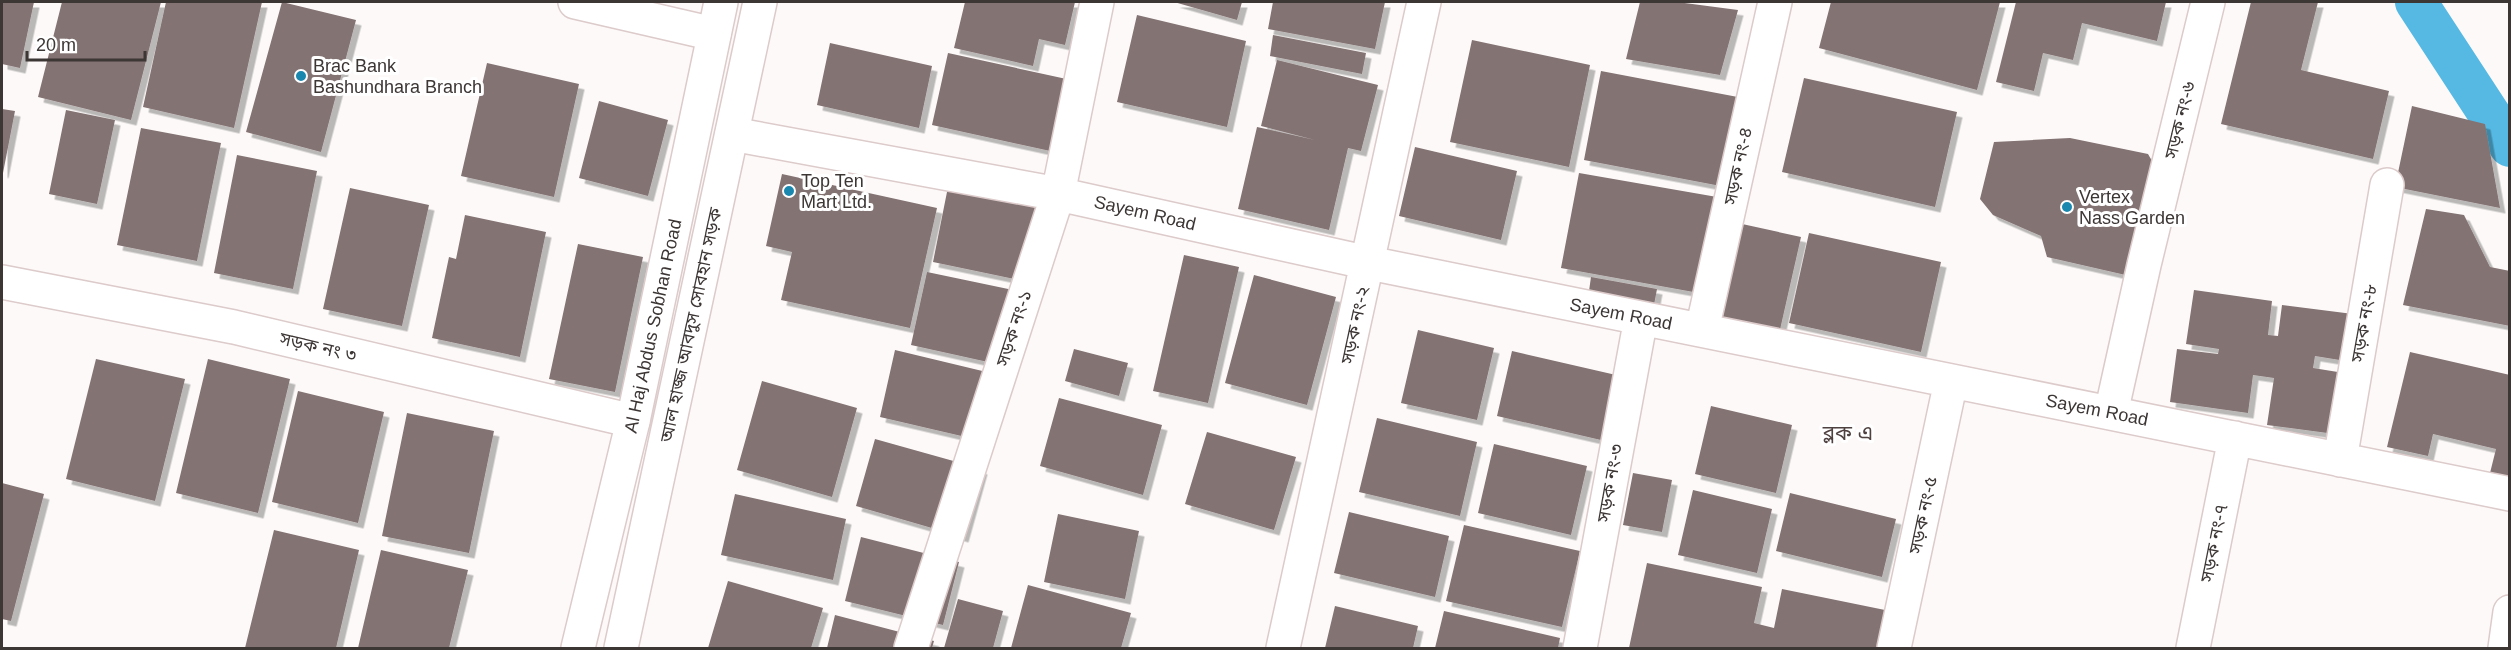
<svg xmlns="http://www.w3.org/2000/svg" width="2511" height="650" viewBox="0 0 2511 650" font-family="Helvetica,'Noto Sans Bengali',sans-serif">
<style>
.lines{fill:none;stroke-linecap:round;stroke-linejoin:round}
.canal{stroke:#55b9e3;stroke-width:42}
.building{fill:#837373;filter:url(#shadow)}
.street-casing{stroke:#dccbca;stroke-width:36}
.secondary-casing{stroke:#dccbca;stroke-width:36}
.street{stroke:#fff;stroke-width:33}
.secondary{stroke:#fff;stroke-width:33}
.poi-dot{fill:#1987ae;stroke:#fff;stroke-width:2}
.labels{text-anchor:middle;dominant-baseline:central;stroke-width:6;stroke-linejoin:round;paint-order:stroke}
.poi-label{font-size:18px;fill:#3c3635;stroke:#fff;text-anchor:start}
.street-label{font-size:18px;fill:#3c3635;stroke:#fff}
.quarter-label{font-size:21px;fill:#4f4140;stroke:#fff}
</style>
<defs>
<filter id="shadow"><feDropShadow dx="5.5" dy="5.5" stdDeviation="0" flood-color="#0004"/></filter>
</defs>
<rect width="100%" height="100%" fill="#fdf9f9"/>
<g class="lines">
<!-- canal -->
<path class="canal" d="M2416 2 2510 146"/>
</g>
<!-- building -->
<path class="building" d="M2 2H34L20 68 2 64Z
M62 2H161L131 120 38 97Z
M166 2H262L234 128 143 107Z
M282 2 356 20 321 152 246 132Z
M965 2H1075L1065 45 1039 39 1033 66 954 48Z
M1174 2H1242L1237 20Z
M1273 2H1385L1375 49 1268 29Z
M1640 2H1677L1738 10 1720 75 1626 59Z
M1831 2H2000L1977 90 1819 48Z
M2016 2H2166L2157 41 2082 23 2073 60 2043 53 2034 91 1996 82Z
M2251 2H2318L2301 70 2389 91 2373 159 2221 124Z
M1137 15 1246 41 1227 127 1117 102Z
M1273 35 1366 53 1362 74 1270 56Z
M1472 40 1590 65 1569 167 1450 142Z
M830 43 932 66 919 128 817 105Z
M948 53 1071 80 1055 152 932 125Z
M1277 60 1378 85 1361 151 1348 148 1329 230 1238 209 1257 127 1315 140 1261 126Z
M487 63 579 84 554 197 461 176Z
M1601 71 1743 98 1726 187 1584 160Z
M1804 78 1957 112 1935 207 1782 172Z
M599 101 668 120 648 196 579 178Z
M2412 106 2485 124 2500 208 2395 187Z
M2 109 15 111 3 173 2 172Z
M66 110 115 120 97 204 49 194Z
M141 128 221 143 197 261 117 245Z
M2070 138 2148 154 2156 168 2130 276 2047 257 2041 236 1993 215 1980 199 1994 142Z
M1415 147 1517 171 1501 240 1399 216Z
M237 155 317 171 293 289 214 273Z
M1579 173 1717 197 1699 293 1561 268Z
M782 174 937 208 910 328 781 300 792 252 766 246Z
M948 187 1040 207 1024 281 933 262Z
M350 188 429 205 402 326 323 309Z
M2426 209 2464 215 2490 267 2510 271V326L2403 305Z
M465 215 546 232 520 357 432 338 449 257 456 259Z
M1733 222 1801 237 1779 334 1712 319Z
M1809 233 1941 262 1921 352 1789 323Z
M578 244 643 257 615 392 549 379Z
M1184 255 1239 267 1208 403 1153 391Z
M927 272 1013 290 997 364 911 345Z
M1254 275 1336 297 1307 405 1225 383Z
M1591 277 1657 289 1653 310 1588 298Z
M2194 290 2272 301 2268 335 2278 336 2282 305 2353 314 2346 361 2315 356 2313 368 2344 373 2335 434 2267 425 2274 378 2253 375 2248 413 2170 402 2177 349 2218 354 2219 349 2186 344Z
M1418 330 1494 348 1477 420 1401 403Z
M1074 349 1128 363 1119 396 1065 381Z
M895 350 999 375 983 441 880 417Z
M1512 351 1616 375 1601 440 1497 416Z
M2410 352 2510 375V482L2489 477 2496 449 2433 434 2428 456 2387 447Z
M96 359 185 379 155 501 66 479Z
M208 359 290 379 258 513 176 493Z
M762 381 857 408 832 497 737 470Z
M298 391 384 412 358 523 272 502Z
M1059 398 1162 425 1143 495 1040 466Z
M1711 406 1792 425 1776 493 1695 474Z
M407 413 494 431 469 553 382 536Z
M1377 418 1477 442 1460 516 1359 492Z
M1207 432 1296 457 1274 530 1185 504Z
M875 439 982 469 963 537 856 506Z
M1494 444 1587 466 1571 535 1478 513Z
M1633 473 1672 480 1662 532 1623 525Z
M2 483 44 494 11 621 2 619Z
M1693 490 1772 509 1757 573 1678 555Z
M1790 493 1896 519 1882 577 1776 551Z
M735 494 846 519 833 580 721 555Z
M1349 512 1449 536 1435 597 1334 573Z
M1058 514 1139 531 1125 599 1044 582Z
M1464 525 1580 551 1562 627 1446 601Z
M274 530 359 550 336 648H245Z
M861 537 959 562 943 625 845 601Z
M381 550 468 570 449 648H358Z
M1647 563 1762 587 1754 623 1774 628 1782 589 1885 610 1877 648H1629Z
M728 581 823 608 811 648H708Z
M1028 585 1131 613 1121 648H1011Z
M958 599 1003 611 993 648H944Z
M1335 606 1418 626 1413 648H1325Z
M1444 611 1560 638 1558 648H1435Z
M835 615 934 641 932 648H827Z"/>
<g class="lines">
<defs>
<path id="street" d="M575 2 714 34
M732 134 1058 194 1369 263 2510 494
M2 282 234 327 633 421
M1702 330 1775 2
M2111 413 2144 265 2208 2
M2340 460 2387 185
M911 648 1058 194 1097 2
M1283 648 1424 2
M1580 648 1641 318
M1894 648 1951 381
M2193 648 2235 438
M2505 648 2510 612"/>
<path id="secondary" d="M578 648 633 421 721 2
M621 648 760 2"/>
</defs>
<!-- street casing -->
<use href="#street" class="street-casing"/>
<!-- secondary casing -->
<use href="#secondary" class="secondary-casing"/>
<!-- street -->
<use href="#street" class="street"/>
<!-- secondary -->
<use href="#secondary" class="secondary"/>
</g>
<!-- markers -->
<g class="poi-dot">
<circle cx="301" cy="76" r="6"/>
<circle cx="789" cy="191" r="6"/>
<circle cx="2067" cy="207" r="6"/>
</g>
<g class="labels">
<!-- poi labels -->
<g class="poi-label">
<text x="313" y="66">Brac Bank<tspan x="313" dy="21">Bashundhara Branch</tspan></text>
<text x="801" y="181">Top Ten<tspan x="801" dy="21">Mart Ltd.</tspan></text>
<text x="2079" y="197">Vertex<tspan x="2079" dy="21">Nass Garden</tspan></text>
</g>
<!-- street labels -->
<g class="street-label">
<text transform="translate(2180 120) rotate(-76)">সড়ক নং-৬</text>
<text transform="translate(1738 166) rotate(-78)">সড়ক নং-৪</text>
<text transform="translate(1145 213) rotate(13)">Sayem Road</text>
<text transform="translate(1621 314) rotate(11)">Sayem Road</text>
<text transform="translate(2364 323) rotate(-80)">সড়ক নং-৮</text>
<text transform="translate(691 325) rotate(-78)">আল হাজ্জ আবদুস সোবহান সড়ক</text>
<text transform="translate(1355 325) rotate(-78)">সড়ক নং-২</text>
<text transform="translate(653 326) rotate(-78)">Al Haj Abdus Sobhan Road</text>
<text transform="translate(1014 328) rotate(-72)">সড়ক নং-১</text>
<text transform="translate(318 347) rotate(13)">সড়ক নং ৩</text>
<text transform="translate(2097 410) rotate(11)">Sayem Road</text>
<text transform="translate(1610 483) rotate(-80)">সড়ক নং-৩</text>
<text transform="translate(1923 515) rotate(-78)">সড়ক নং-৫</text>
<text transform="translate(2214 543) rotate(-79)">সড়ক নং-৭</text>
</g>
<!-- quarter labels -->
<g class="quarter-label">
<text x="1848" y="432">ব্লক এ</text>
</g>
</g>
<!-- border -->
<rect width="2511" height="650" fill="none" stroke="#3c3635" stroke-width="6"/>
<!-- scale -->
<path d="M27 51v9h118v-9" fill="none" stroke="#3c3635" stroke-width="3"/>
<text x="36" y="51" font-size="18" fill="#3c3635" stroke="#ffffff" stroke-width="4.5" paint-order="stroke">20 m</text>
</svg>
